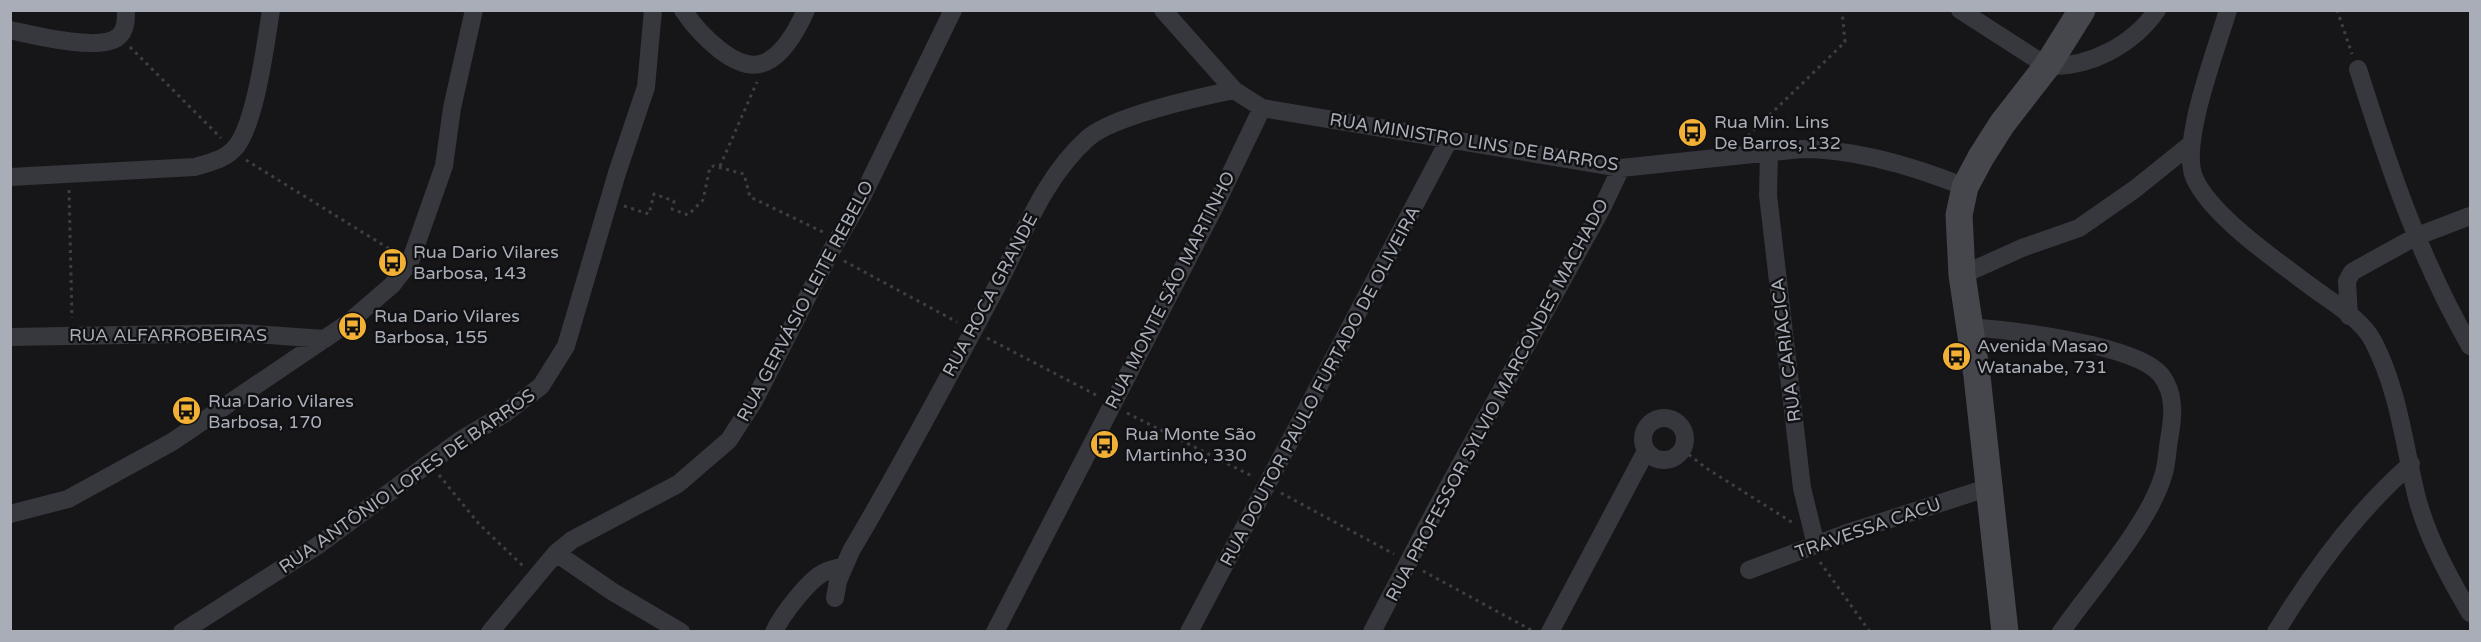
<svg xmlns="http://www.w3.org/2000/svg" width="2481" height="642" viewBox="0 0 2481 642" font-family="'Varela Round',sans-serif">
<style>
.lines{fill:none;stroke-linecap:round;stroke-linejoin:round}
.path{stroke:#3d3f44;stroke-width:3;stroke-dasharray:3 4.5;stroke-linecap:butt}
.street{stroke:#37383d;stroke-width:18}
.secondary{stroke:#45474d;stroke-width:27}
.labels{text-anchor:middle;dominant-baseline:central;stroke-width:5;stroke-linejoin:round;paint-order:stroke}
.poi-label{font-size:18px;fill:#a8adb8;stroke:#111113;text-anchor:start}
.street-label{font-size:18px;fill:#a8adb8;stroke:#111113}
</style>
<rect width="100%" height="100%" fill="#161618"/>
<g class="lines">
<!-- path -->
<path class="path" d="M2337 10 2352 54
M130 47 221 138
M1748 136 1845 42 1842 10
M246 160 396 253
M720 166 757 82
M69 190 72 318
M624 206 649 214 654 194 674 201 672 209 688 215 703 200 710 167 714 166 744 174 750 197 823 232
M844 261 957 322
M987 338 1098 396
M1127 413 1252 476
M1683 450 1706 468 1793 523
M439 475 479 524 524 567
M1281 493 1394 554
M1820 562 1870 632
M1423 571 1533 631"/>
<!-- street -->
<path class="street" d="M683 10C697 31 737 76 766 62 785 53 798 28 806 10
M1163 10 1234 90 1262 108 1621 168 1801 149C1857 149 1913 166 1965 187
M1960 10 2047 66C2089 68 2133 45 2157 10
M2228 10C2217 48 2180 142 2194 177 2210 215 2276 260 2309 285 2330 301 2361 318 2373 341 2399 391 2404 445 2417 498 2428 539 2449 577 2470 613
M10 30C33 35 100 52 118 37 126 31 126 20 126 10
M2358 69C2389 167 2419 257 2470 346
M1769 153 1768 195 1802 488 1816 545
M10 177 195 167C208 163 223 160 233 150 255 130 266 41 271 10
M1962 275 2022 248 2079 228 2135 189 2191 144
M2349 316 2347 281 2352 272 2415 237 2470 216
M1969 327C2010 330 2136 344 2161 375 2176 394 2173 418 2169 440 2167 452 2167 465 2163 476 2149 524 2091 589 2061 632
M10 337 240 333 325 339
M1643 439a21 21 0 1 1 42 0a21 21 0 1 1-42 0Z
M10 514 68 499 172 442 348 323 392 285 410 262 444 166 452 108 474 10
M556 553 613 592 681 632
M1749 570 1850 532 1987 488
M835 598 838 581 851 551C902 465 949 376 996 288 1023 236 1043 178 1088 138 1113 116 1200 97 1234 90
M182 632 317 546 459 441 504 414 541 386 566 346 617 173 646 87 653 10
M490 632 556 553 572 540 678 484 729 440 754 401 830 253 863 195 953 10
M774 632C781 616 809 579 825 572 830 569 838 568 844 566
M995 632 1215 206 1262 108
M1189 632 1449 140
M1372 632 1437 507 1602 208 1621 168
M1550 632 1646 451
M2276 632C2313 571 2357 511 2411 464"/>
<!-- secondary -->
<path class="secondary" d="M2005 632 1977 376 1962 275 1959 215 1965 187 1981 157 2002 124 2047 66 2082 10"/>
</g>
<!-- icons -->
<defs>
<symbol id="bus-disc" viewBox="-11 -11 22 22"><circle r="9.5" fill="#f2b134" stroke="#111113"/><path d="M-5-6H5V4H4V6H2V4H-2V6H-4V4H-5ZM-3.5-4V0h7V-4ZM-3.5 1.2v1.5H-2V1.2ZM2 1.2v1.5H3.5V1.2Z" fill="#111"/></symbol>
</defs>
<g fill-rule="evenodd">
<use href="#bus-disc" x="1676" y="116" width="33" height="33"/>
<use href="#bus-disc" x="376" y="246" width="33" height="33"/>
<use href="#bus-disc" x="336" y="310" width="33" height="33"/>
<use href="#bus-disc" x="1940" y="340" width="33" height="33"/>
<use href="#bus-disc" x="170" y="394" width="33" height="33"/>
<use href="#bus-disc" x="1088" y="428" width="33" height="33"/>
</g>
<g class="labels">
<!-- poi labels -->
<g class="poi-label">
<text x="1714" y="122">Rua Min. Lins<tspan x="1714" dy="21">De Barros, 132</tspan></text>
<text x="413" y="252">Rua Dario Vilares<tspan x="413" dy="21">Barbosa, 143</tspan></text>
<text x="374" y="316">Rua Dario Vilares<tspan x="374" dy="21">Barbosa, 155</tspan></text>
<text x="1977" y="346">Avenida Masao<tspan x="1977" dy="21">Watanabe, 731</tspan></text>
<text x="208" y="401">Rua Dario Vilares<tspan x="208" dy="21">Barbosa, 170</tspan></text>
<text x="1125" y="434">Rua Monte São<tspan x="1125" dy="21">Martinho, 330</tspan></text>
</g>
<!-- street labels -->
<g class="street-label">
<text transform="translate(1474 142) rotate(9)">RUA MINISTRO LINS DE BARROS</text>
<text transform="translate(1170 290) rotate(-63)">RUA MONTE SÃO MARTINHO</text>
<text transform="translate(990 295) rotate(-62)">RUA ROCA GRANDE</text>
<text transform="translate(805 301) rotate(-62)">RUA GERVÁSIO LEITE REBELO</text>
<text x="168" y="335">RUA ALFARROBEIRAS</text>
<text transform="translate(1786 350) rotate(-97)">RUA CARIACICA</text>
<text transform="translate(1320 386) rotate(-62)">RUA DOUTOR PAULO FURTADO DE OLIVEIRA</text>
<text transform="translate(1497 400) rotate(-62)">RUA PROFESSOR SYLVIO MARCONDES MACHADO</text>
<text transform="translate(407 481) rotate(-35)">RUA ANTÔNIO LOPES DE BARROS</text>
<text transform="translate(1868 528) rotate(-19)">TRAVESSA CACU</text>
</g>
</g>
<!-- border -->
<rect width="2481" height="642" fill="none" stroke="#a8adb8" stroke-width="24"/>
</svg>
